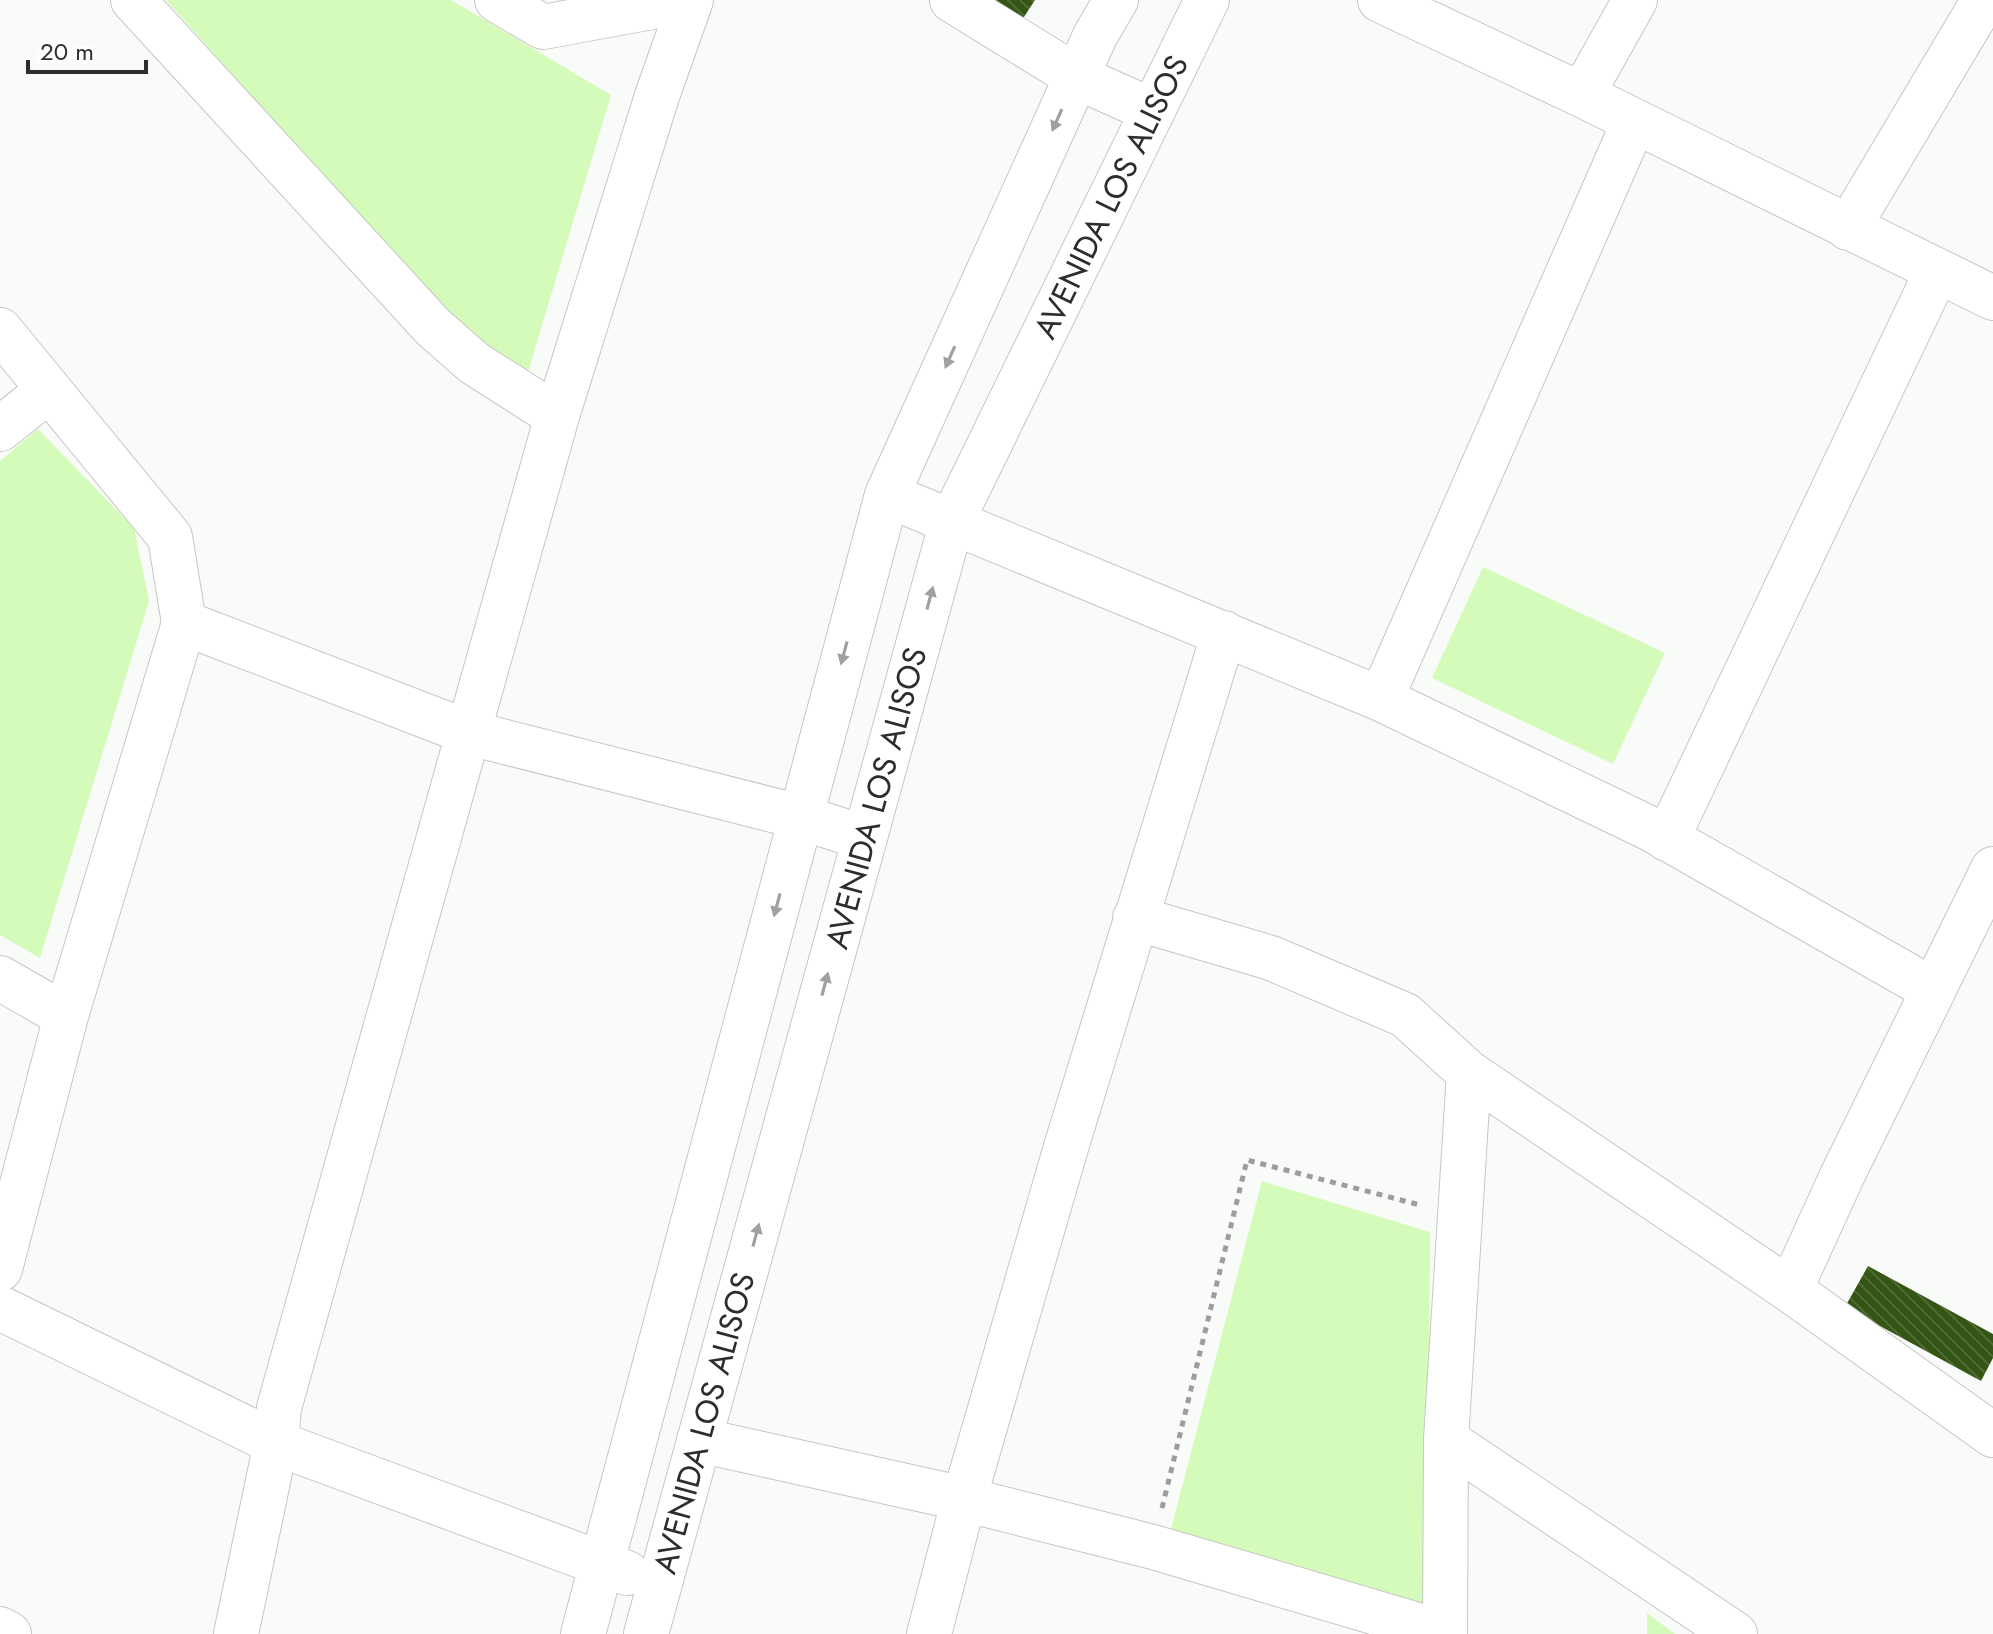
<svg xmlns="http://www.w3.org/2000/svg" width="1993" height="1634" viewBox="0 0 1993 1634" font-family="Jost,sans-serif">
<style>
.green{fill:#d5fbbb}
.building{fill:url(#building-back-hatch)}
.lines{fill:none;stroke-linecap:round;stroke-linejoin:round}
.minor-casing{stroke:#c6c7c4;stroke-width:46}
.path{stroke:#9d9e9c;stroke-width:5;stroke-dasharray:6 6;stroke-linecap:butt}
.minor{stroke:#fff;stroke-width:44}
.oneway{fill:#a0a0a0}
.labels{text-anchor:middle;dominant-baseline:central;stroke-width:8;stroke-linejoin:round;paint-order:stroke}
.street-label{font-size:32px;fill:#2c2d2c;stroke:#fff}
</style>
<defs>
<pattern id="building-back-hatch" width="6" height="6" patternUnits="userSpaceOnUse" patternTransform="scale(2)"><rect width="6" height="6" fill="#345514"/><path d="M-1 5l2 2M0 0l6 6M5-1l2 2" fill="none" stroke="#506a36"/></pattern>
</defs>
<rect width="100%" height="100%" fill="#f9fbf8"/>
<!-- green -->
<path class="green" d="M166 0H451L611 95 526 379 450 319Z
M38 429 134 528 149 601 40 958 0 935V461Z
M1483 567 1665 653 1613 764 1432 678Z
M1262 1181 1430 1232 1428 1605 1171 1529Z
M1647 1613 1675 1634H1647Z"/>
<!-- building -->
<path class="building" d="M992 0H1035L1022 20Z
M1868 1266 1993 1334V1358L1981 1381 1845 1307Z"/>
<g class="lines">
<defs>
<path id="minor" d="M133 0 433 327 474 363 557 416
M497 0 543 27 690 0
M952 0 1077 77 1153 111
M1380 0 1582 95 1993 298
M1582 95 1635 0
M1848 228 1984 0
M0 330 170 537 184 623 470 733 800 817 865 838
M0 429 49 390
M887 495 1381 699 1651 829 1933 990
M1381 699 1634 122
M1667 839 1937 271
M1135 918 1271 958 1405 1015 1469 1073 1790 1290 1993 1435
M0 978 66 1016
M0 1269 66 1016 184 623
M1790 1290 1842 1176 1993 869
M0 1308 276 1443 627 1573
M699 1440 964 1499 1153 1547 1445 1633
M1446 1440 1735 1634
M0 1629 9 1634
M236 1634 276 1443 279 1408 557 416 657 96 691 0
M583 1634 887 495 1095 36 1116 0
M646 1634 952 521 1207 0
M929 1634 964 1499 1067 1144 1224 633
M1445 1634 1446 1440 1469 1073"/>
</defs>
<!-- minor casing -->
<use href="#minor" class="minor-casing"/>
<!-- path -->
<path class="path" d="M1162 1508 1247 1160 1420 1205"/>
<!-- minor -->
<use href="#minor" class="minor"/>
</g>
<!-- one-way arrows -->
<defs><path id="oneway-solid" d="M-6-.8H1V-3.2L6.5 0L1 3.2V.8H-6Z" transform="scale(2)"/></defs>
<g class="oneway">
<use href="#oneway-solid" transform="translate(1057 120) rotate(114)"/>
<use href="#oneway-solid" transform="translate(950 357) rotate(114)"/>
<use href="#oneway-solid" transform="translate(930 598) rotate(-75)"/>
<use href="#oneway-solid" transform="translate(844 653) rotate(105)"/>
<use href="#oneway-solid" transform="translate(777 905) rotate(105)"/>
<use href="#oneway-solid" transform="translate(825 984) rotate(-75)"/>
<use href="#oneway-solid" transform="translate(756 1235) rotate(-75)"/>
</g>
<g class="labels">
<!-- street labels -->
<g class="street-label">
<text transform="translate(1111 197) rotate(-64)">AVENIDA LOS ALISOS</text>
<text transform="translate(876 798) rotate(-75)">AVENIDA LOS ALISOS</text>
<text transform="translate(704 1423) rotate(-75)">AVENIDA LOS ALISOS</text>
</g>
</g>
<!-- scale -->
<path d="M28 60v12h118v-12" fill="none" stroke="#2c2d2c" stroke-width="4"/>
<text x="40" y="60" font-size="24" fill="#2c2d2c" stroke="#ffffff" stroke-width="6" paint-order="stroke">20 m</text>
</svg>
